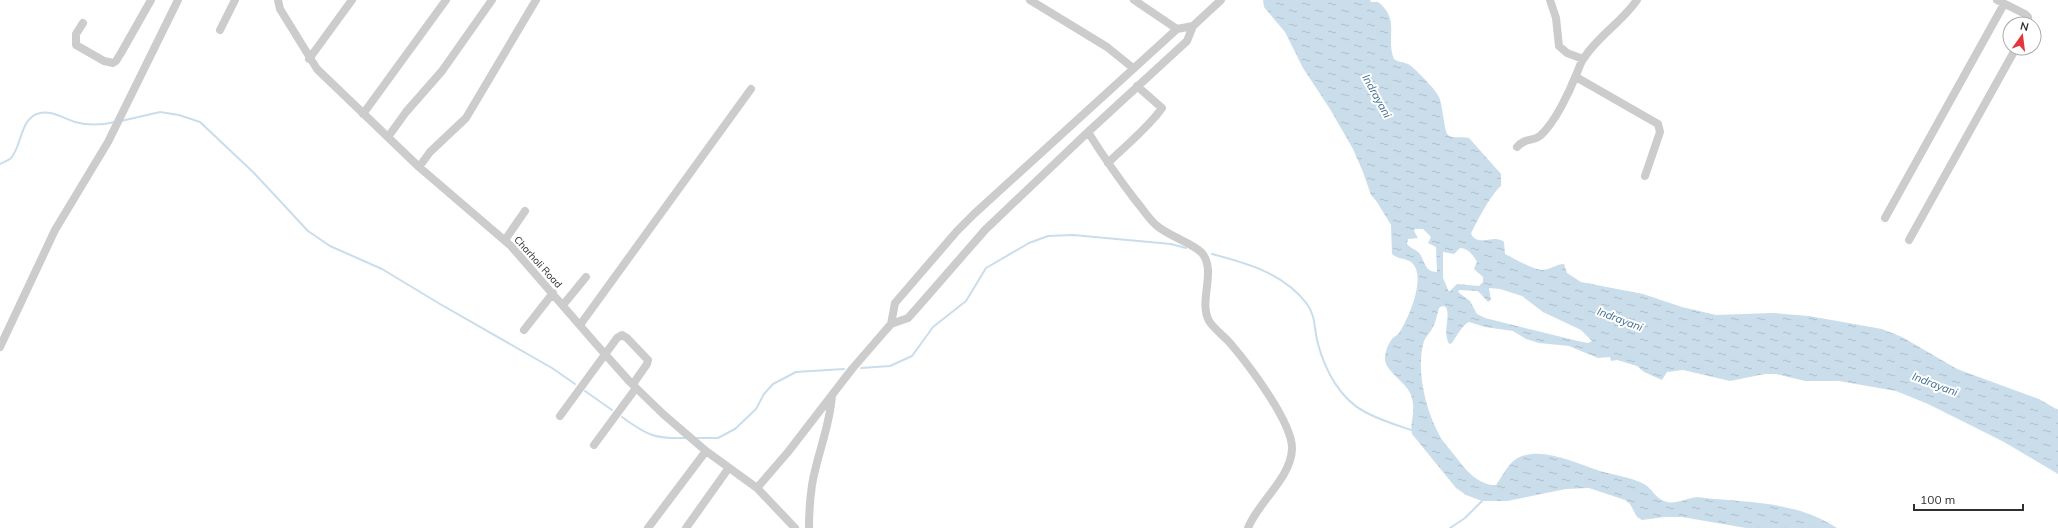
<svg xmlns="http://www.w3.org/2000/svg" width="2058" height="528" viewBox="0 0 2058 528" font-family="Mulish,sans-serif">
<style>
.water{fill:url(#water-ripples);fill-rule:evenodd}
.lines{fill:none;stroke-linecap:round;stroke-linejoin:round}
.stream{stroke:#caddeb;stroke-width:2}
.minor{stroke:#ccc;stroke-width:8}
.labels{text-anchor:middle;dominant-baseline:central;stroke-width:4;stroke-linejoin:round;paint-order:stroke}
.street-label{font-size:10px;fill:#2f2f2f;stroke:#fff}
.water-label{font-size:11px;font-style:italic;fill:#3e6d90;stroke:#fff}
</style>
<defs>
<pattern id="water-ripples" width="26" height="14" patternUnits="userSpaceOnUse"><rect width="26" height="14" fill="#caddeb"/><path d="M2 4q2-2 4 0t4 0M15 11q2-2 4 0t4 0" fill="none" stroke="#aebeca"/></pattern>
</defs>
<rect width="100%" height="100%" fill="#fff"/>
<!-- water -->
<path class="water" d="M1263 0H1370L1371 2H1378C1401 20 1385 37 1394 59 1398 62 1403 62 1408 64 1414 67 1436 90 1439 97 1443 106 1444 131 1448 135 1453 139 1462 136 1469 138L1501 174V186C1492 193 1476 222 1471 234 1479 248 1494 233 1504 242L1505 254C1513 258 1534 270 1543 270 1551 269 1557 264 1564 264L1567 273 1581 282 1643 294 1682 307 1716 315 1773 313 1809 316 1882 329 1902 337 1957 369 2039 399 2058 410V474L2004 442 1928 404 1896 391 1839 381H1805L1776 374H1765L1730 381 1683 370 1667 372 1662 380 1644 372 1637 366 1617 360 1611 361 1610 357 1598 358 1569 346 1539 343 1526 339 1513 331 1485 327 1469 322C1463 324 1456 337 1452 343L1449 344C1442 330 1451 319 1446 307L1442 306 1439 308C1437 314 1436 323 1432 329 1430 333 1426 336 1424 341 1415 371 1427 416 1443 441 1448 448 1454 454 1459 461 1467 472 1481 486 1496 485 1503 476 1509 460 1522 456 1547 448 1577 464 1600 471 1614 475 1630 477 1644 484 1654 490 1655 499 1667 502 1676 504 1688 498 1697 497 1746 503 1794 500 1837 528H1746L1682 517H1665L1642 520 1637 517 1630 504 1625 500 1589 488 1566 489 1507 501H1482L1466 495 1456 488 1412 434C1409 423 1417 412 1411 395 1407 383 1385 371 1385 359 1385 352 1388 344 1392 339 1394 336 1397 336 1399 333 1408 320 1428 275 1411 262 1405 258 1397 259 1392 254L1391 225 1377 202 1371 195 1363 172 1353 149 1330 109 1303 68 1285 32 1264 7ZM1415 229H1423L1431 237 1428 243 1436 247 1437 272C1423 272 1425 258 1418 252 1415 249 1410 248 1407 244L1408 239 1418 238 1414 231ZM1460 248C1468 248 1474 256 1477 262L1474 269 1483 277V282L1479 286 1457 284 1449 292 1443 278V252L1454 254ZM1489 288 1500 289 1522 296 1543 312 1581 330 1592 341 1588 343 1578 341 1485 318 1477 314 1470 301 1458 292 1459 290 1478 291 1488 302 1491 300Z"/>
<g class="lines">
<!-- stream -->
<path class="stream" d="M121 121 160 112 179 115 200 122 253 172 308 231 330 246 382 269 440 304 552 368 575 384
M0 164C4 162 8 161 11 158 22 146 20 117 40 113 51 110 65 119 75 122 89 126 102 125 115 122
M1212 254C1246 263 1284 273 1307 304 1316 316 1314 330 1318 344 1325 370 1340 399 1365 412 1380 420 1396 425 1411 430
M861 368 890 366 912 356 933 327 966 301 986 268 1029 243 1048 236 1073 235 1171 244 1186 248
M585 391 612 410
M622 417C648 436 655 439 687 438
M695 438H718L735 429 756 409 764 394 773 384 796 372 844 369
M1450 528 1465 518 1482 501"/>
<!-- minor -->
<path class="minor" d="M278 0 280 9 317 69 419 167 511 246 596 344 630 382 663 414 706 451 757 488 795 528
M1030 0 1107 47 1133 68
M1134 0 1177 29
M1550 0 1556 18 1559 46 1567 53 1583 59
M1997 0 2025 14 2028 17 2029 24
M83 23 76 34V45L104 61 113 63 116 61 121 53 151 0
M220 30 235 0
M309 59 352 0
M1576 77 1658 124 1660 132 1645 176
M363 114 446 0
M1088 132C1103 156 1119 179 1136 201 1143 209 1148 218 1156 225 1168 236 1193 243 1202 253 1217 272 1198 300 1209 321 1214 329 1224 336 1230 343 1248 364 1293 423 1292 449 1291 478 1258 502 1248 528
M388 137 406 112 442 71 492 0
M1517 147C1525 137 1534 142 1541 135 1555 122 1569 93 1576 75 1579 69 1580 63 1584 58 1598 36 1622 22 1637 0
M1108 163C1125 146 1148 128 1162 108L1137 86
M419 167 430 152 466 118 536 0
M1885 218 2004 4
M505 240 525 211
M1909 240 2016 48
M563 305 586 277
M891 324 895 303 957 231 974 214 1177 29 1193 26
M580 325 751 89
M524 330 553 293
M0 347 55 230 108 142 178 0
M560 416 617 338 622 335 627 338 648 360 647 364 633 384
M594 445 636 388
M757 488 788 452 852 369 884 332 891 324 908 318 917 308 985 230 1088 132 1187 41 1193 26 1221 0
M648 528 706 451
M686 528 728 469
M809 528C809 514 810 499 812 485 817 454 830 427 832 395"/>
</g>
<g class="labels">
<!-- street labels -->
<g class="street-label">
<text transform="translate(538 262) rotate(48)">Charholi Road</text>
</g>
<!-- water labels -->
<g class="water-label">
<text transform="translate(1377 96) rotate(61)">Indrayani</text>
<text transform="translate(1620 319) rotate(21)">Indrayani</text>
<text transform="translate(1935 384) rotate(21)">Indrayani</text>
</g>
</g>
<!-- north arrow -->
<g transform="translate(2022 36) rotate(14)"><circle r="19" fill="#ffffff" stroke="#acacac"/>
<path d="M0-3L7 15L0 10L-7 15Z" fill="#e2353c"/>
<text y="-6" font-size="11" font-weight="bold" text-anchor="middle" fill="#2f2f2f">N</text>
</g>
<!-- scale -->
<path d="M1914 504v6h109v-6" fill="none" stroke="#2f2f2f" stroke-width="2"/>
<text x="1920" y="504" font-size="12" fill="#2f2f2f" stroke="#ffffff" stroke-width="3" paint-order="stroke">100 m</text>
</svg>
